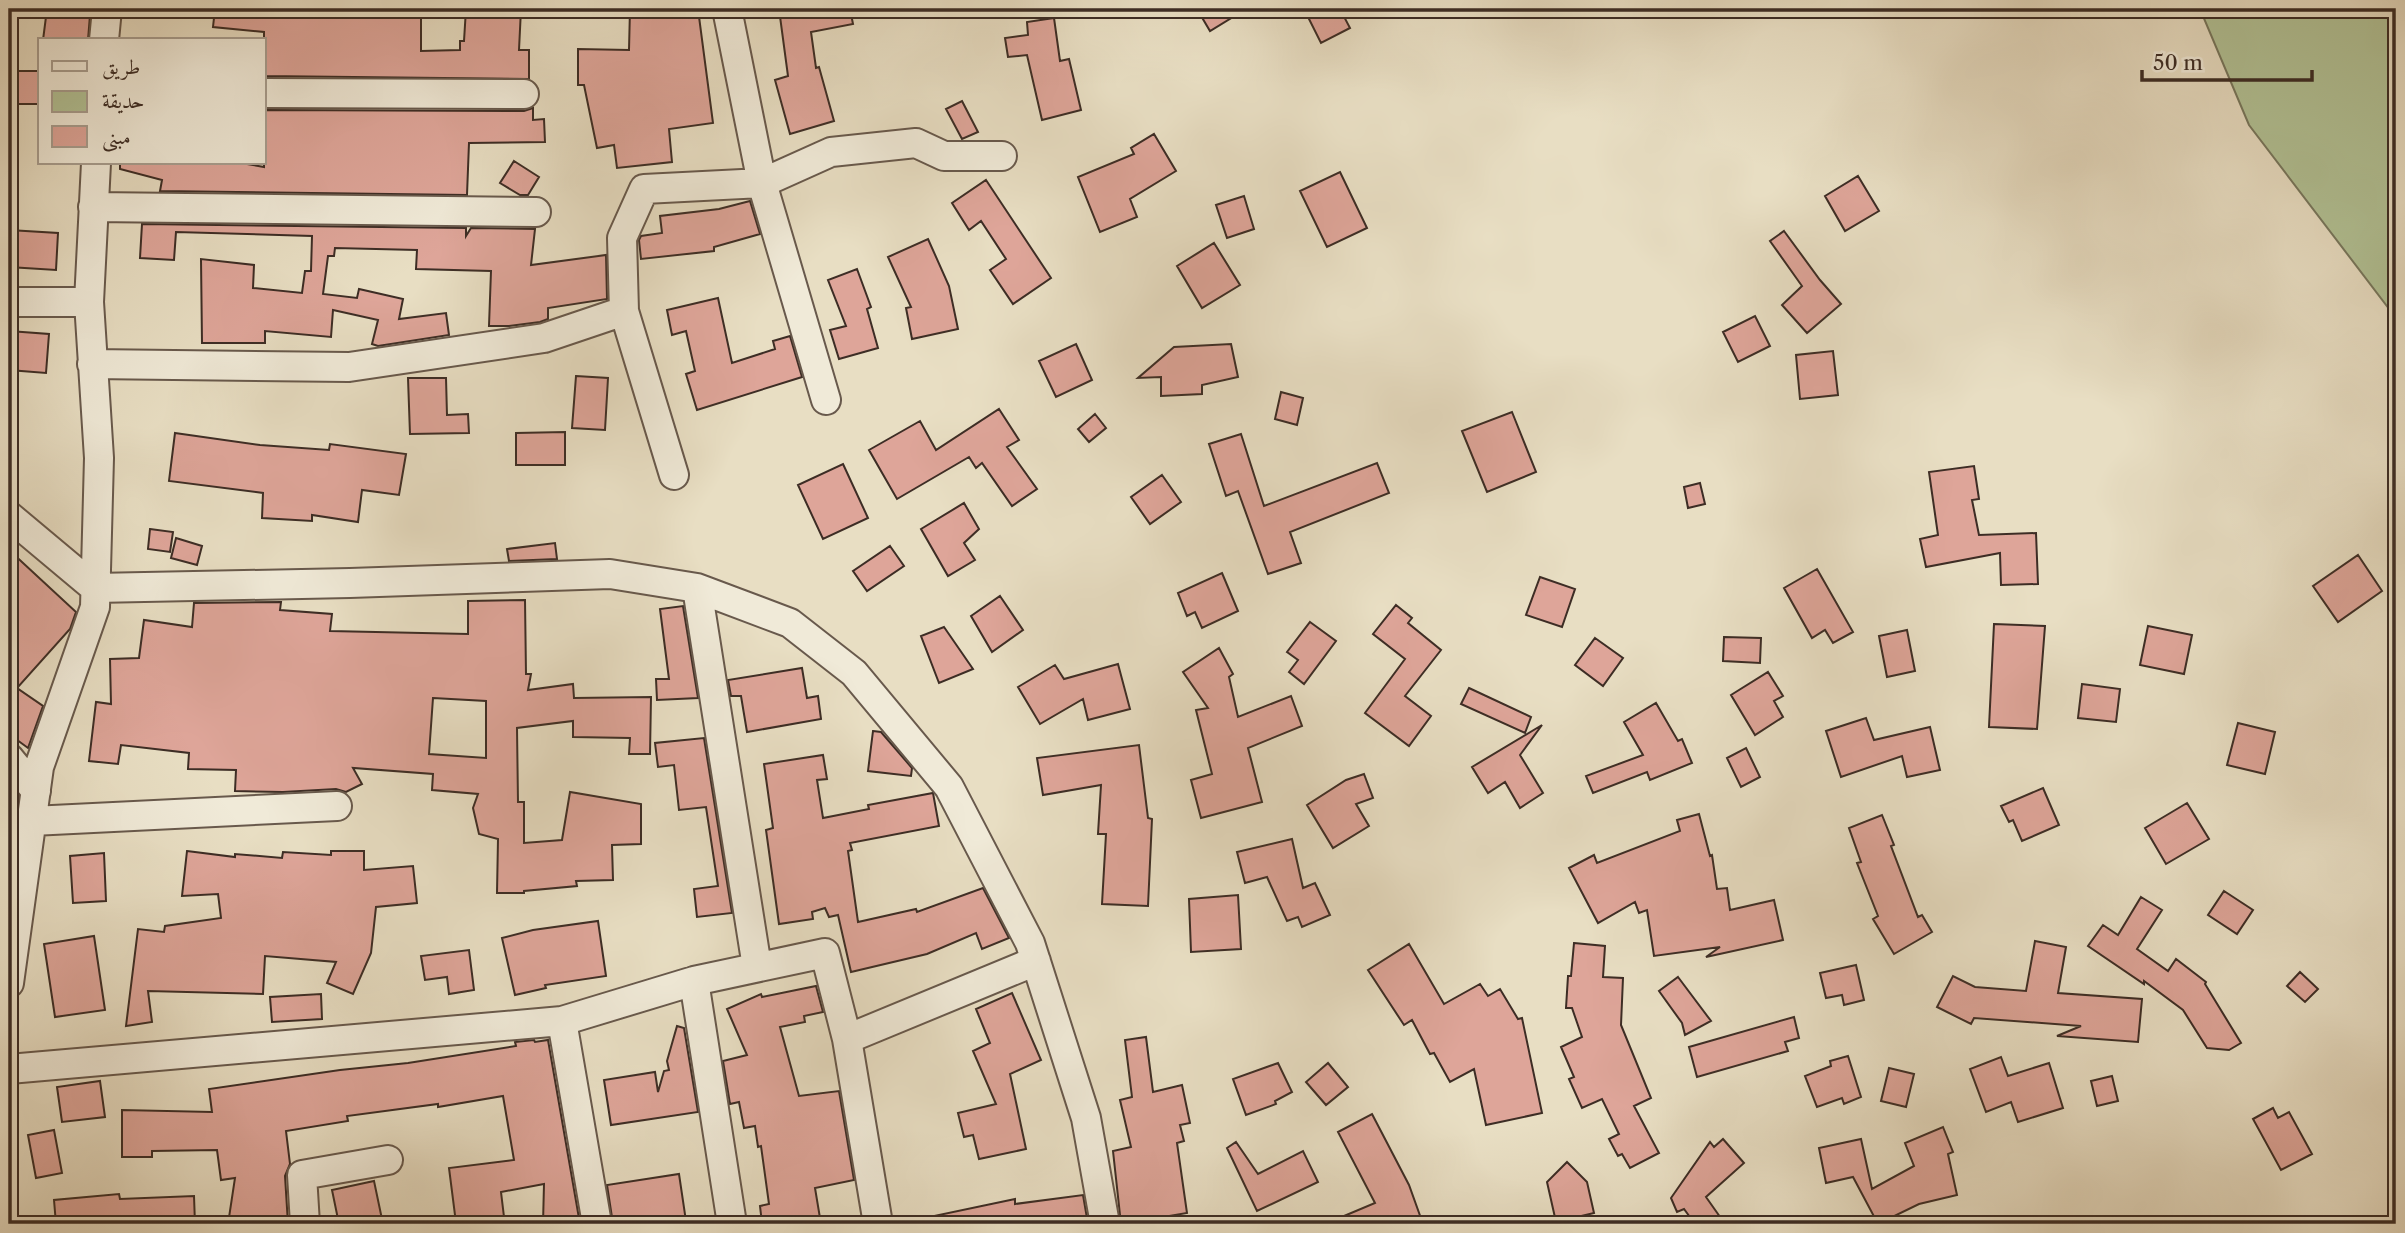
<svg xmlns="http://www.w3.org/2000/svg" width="2405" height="1233" viewBox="0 0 2405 1233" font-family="'Libre Caslon Text',Amiri,serif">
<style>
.green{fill:#b2c296;stroke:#78785e;stroke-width:2}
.building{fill:#dea599;stroke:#3d2d25;stroke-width:2;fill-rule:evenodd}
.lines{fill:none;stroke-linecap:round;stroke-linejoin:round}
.minor-casing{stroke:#68594c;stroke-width:32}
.minor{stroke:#f0ead8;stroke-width:28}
</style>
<rect width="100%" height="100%" fill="#e8dec3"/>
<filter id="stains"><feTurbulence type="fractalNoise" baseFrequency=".00286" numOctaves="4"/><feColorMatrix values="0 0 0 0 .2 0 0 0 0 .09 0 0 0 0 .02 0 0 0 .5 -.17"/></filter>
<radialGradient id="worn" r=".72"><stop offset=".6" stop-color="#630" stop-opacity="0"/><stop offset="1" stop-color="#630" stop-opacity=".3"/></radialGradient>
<!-- green -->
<path class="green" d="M2200 9H2396V318L2249 125Z"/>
<!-- building -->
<path class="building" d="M47 9H62L63 12 90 15 88 40H43Z
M215 9H421V51L460 50V41H464L466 9H521L519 50H529V79L264 76V32L213 27Z
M630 9H698L713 123 669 129 672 162 617 168 614 145 597 148 584 85H578V49L629 50Z
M779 9H850L853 24 811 32 816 68 819 67 834 121 790 134 775 80 788 76Z
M1197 9H1246L1210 31Z
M1304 9H1340L1350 28 1321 43Z
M1054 18 1060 61 1069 59 1081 110 1042 120 1027 55 1008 57 1005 38 1028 35 1027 22Z
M18 71H40V104H17Z
M962 101 978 132 962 139 946 109Z
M533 108V120L544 119 545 142 469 143 467 195 160 191 162 180 120 169V163H241L264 167V110L524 111Z
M1154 134 1176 171 1130 199 1137 217 1100 232 1078 177 1134 154 1131 148Z
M514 161 539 177 528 195H520L500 183Z
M1340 172 1367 228 1327 247 1300 191Z
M1858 176 1879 211 1845 231 1825 196Z
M986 180 1051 278 1013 304 990 270 1006 259 981 221 969 230 952 203Z
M1244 196 1254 229 1227 238 1216 205Z
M750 201 760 234 714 247V251L641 259 639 240 641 236 662 233 660 216 719 209Z
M142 224 466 228V236L471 228 535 229 531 265 606 255 607 299 548 308V319L540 322 509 326H489L491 271 416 269 417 250 335 248 334 256H328L323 294 357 298 359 289 403 299 399 319 446 313 449 335 378 346 372 344 378 320 333 310 331 337 265 331V343H202L201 259 254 265 253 288 302 293 305 271H311L312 236 176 232 174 260 140 258Z
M9 230 58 233 56 270 9 267Z
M1784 231 1820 280 1841 304 1807 333 1782 305 1802 286 1770 241Z
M928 239 949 286 958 329 912 339 906 308 911 307 888 257Z
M1214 243 1240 285 1202 308 1177 266Z
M857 269 871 307 867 309 878 348 839 359 830 330 846 326 828 280Z
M718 298 732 363 775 349 773 341 790 336 802 377 697 410 686 374 695 371 686 331 672 335 667 310Z
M1755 316 1770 346 1738 362 1723 332Z
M9 331 49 334 46 373 9 370Z
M1076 344 1092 380 1056 397 1039 361Z
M1231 344 1238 377 1202 385V394L1161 396V377L1138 378 1174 347Z
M1833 351 1838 395 1800 399 1796 355Z
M576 376 608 378 605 430 572 428Z
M408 378H446L447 415 468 414 469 433 410 434Z
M1281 392 1303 398 1297 425 1275 419Z
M999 409 1019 440 1007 447 1037 489 1012 506 982 463 976 468 969 457 897 499 869 450 920 421 936 450Z
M1512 412 1536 472 1487 492 1462 431Z
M1095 414 1106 428 1089 442 1078 429Z
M565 432V465H516V433Z
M175 433 260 445 329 450 330 444 406 454 399 495 362 490 358 522 312 515V521L262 518 263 493 169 481Z
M1241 434 1264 506 1377 463 1389 493 1290 532 1301 563 1268 574 1238 491 1226 496 1209 444Z
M843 464 868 518 823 539 798 485Z
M1974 466 1979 499 1972 500 1979 535 2036 533 2038 584 2001 585 2000 553 1926 567 1920 539 1938 535 1929 472Z
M1162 475 1181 502 1150 524 1131 497Z
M1700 483 1705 504 1688 508 1684 487Z
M964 503 979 529 964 543 975 560 948 576 921 529Z
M150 529 173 532 170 552 148 549Z
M176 538 202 546 197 565 171 558Z
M555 543 557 559 509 561 507 549Z
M890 546 904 566 867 591 853 571Z
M9 550 76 612 70 629 17 688 43 706 28 748 9 734Z
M2358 555 2382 591 2338 622 2313 586Z
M1817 569 1853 632 1833 643 1825 630 1812 638 1784 588Z
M1222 573 1238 611 1202 628 1195 612 1187 616 1178 593Z
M1540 577 1575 589 1562 627 1526 615Z
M1000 596 1023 630 992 652 971 616Z
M525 600 526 674H531L528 690 573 684 574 698 651 697 650 754H629L630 738 573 737V721L517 728 518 802H524V843L562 840 570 792 641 804V844L612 845 613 880 576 881 577 886 524 891V893H497L498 839 479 834 473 808 478 794 432 790 433 774 353 768 362 784 346 792 336 789 283 792 235 791 236 770 188 769 189 753 121 745 118 764 89 761 96 702 111 704 110 659 139 658 144 620 192 627 194 603 281 602 280 610 332 614 330 631 468 634V601ZM433 698 486 701V758L429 754Z
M1396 605 1412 618 1408 623 1441 650 1405 696 1431 716 1409 746 1365 713 1405 659 1373 634Z
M683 606 698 698 657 700 656 679H669L660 609Z
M1310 622 1336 641 1304 684 1289 672 1298 660 1287 652Z
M1994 624 2045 626 2037 729 1989 727Z
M2148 626 2192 635 2184 674 2140 665Z
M944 627 973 669 939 683 921 636Z
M1907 630 1915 671 1887 677 1879 636Z
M1724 637 1761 638 1760 663 1723 661Z
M1595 638 1623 658 1603 686 1575 665Z
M1219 648 1233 674 1229 677 1238 717 1291 696 1302 726 1248 748 1262 802 1201 818 1191 780 1212 774 1196 710 1208 708 1183 672Z
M1118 664 1130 709 1088 720 1083 699 1040 724 1018 687 1055 665 1064 679Z
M802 668 807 698 818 696 821 719 747 732 741 696H731L728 680Z
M1768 672 1783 696 1774 701 1783 717 1755 735 1731 695Z
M2082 684 2120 689 2116 722 2078 718Z
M1469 688 1531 717 1525 733 1461 704Z
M1656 703 1678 741 1682 739 1692 763 1650 780 1647 772 1593 793 1586 776 1643 755 1624 722Z
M1866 718 1874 740 1930 727 1940 770 1907 777 1902 756 1841 777 1826 731Z
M2238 723 2275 732 2265 774 2227 765Z
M1542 725 1520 755 1543 793 1520 808 1505 782 1488 793 1472 767Z
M873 731 881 732 912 768 911 776 868 771Z
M704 738 732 913 697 917 694 889 718 886 706 807 679 810 674 765 658 767 655 743Z
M1139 745 1148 818 1152 819 1148 906 1102 904 1106 834H1098L1101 785 1043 795 1037 758Z
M1746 748 1760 777 1741 787 1727 758Z
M823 755 827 779 817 780 823 818 869 809 868 805 933 793 939 826 850 843 852 850 848 851 858 922 916 909 917 912 983 888 1009 938 982 949 976 933 927 954 851 972 838 915 829 917 825 908 812 912 813 919 779 924 766 830 773 828 764 764Z
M1364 774 1373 798 1356 804 1369 826 1333 848 1307 805 1346 780Z
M2043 788 2059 825 2022 841 2013 820 2009 822 2001 806Z
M2187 803 2209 839 2166 864 2145 828Z
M1699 814 1710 856 1712 855 1717 889 1727 888 1730 910 1774 900 1783 940 1706 957 1720 947 1654 956 1647 910 1639 913 1635 902 1598 923 1569 868 1594 855 1597 863 1680 831 1677 820Z
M1882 815 1894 845 1891 846 1918 917 1922 915 1932 932 1894 954 1873 919 1878 916 1857 863 1861 862 1849 828Z
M1292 839 1303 888 1315 883 1330 915 1302 927 1298 917 1287 921 1267 877 1245 883 1237 852Z
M187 851 235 857V854L282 858 283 852 331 855V851H364V870L413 866 417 903 376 907 371 953 353 994 327 983 336 962 265 956 263 994 148 991 152 1022 126 1026 138 929 164 932 165 926 221 918 218 894 182 896Z
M104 853 106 901 73 903 70 856Z
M2224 891 2253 910 2237 934 2208 915Z
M1238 895 1241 949 1191 952 1189 899Z
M2141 897 2162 910 2137 949 2168 971 2176 959 2206 982 2205 984 2241 1043 2229 1050 2207 1048 2183 1010 2144 981V984L2088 946 2103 925 2118 935Z
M598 921 606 976 545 985 546 988 515 995 502 938 533 930Z
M94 936 105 1010 55 1017 44 944Z
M2035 941 2066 947 2058 993 2142 999 2138 1042 2057 1036 2081 1026 1974 1018 1971 1024 1937 1007 1953 976 1975 987 2026 991Z
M1574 943 1605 946 1603 977 1623 978 1621 1025 1651 1098 1634 1106 1659 1153 1630 1168 1622 1154 1618 1156 1609 1139 1619 1134 1602 1099 1582 1108 1569 1079 1574 1077 1561 1047 1582 1037 1572 1008H1566L1568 976H1571Z
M1409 944 1444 1004 1480 984 1488 996 1500 989 1518 1019 1522 1018 1542 1113 1486 1125 1474 1069 1450 1082 1434 1053 1430 1054 1412 1020 1404 1025 1368 970Z
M469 950 474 990 449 994 447 977 425 980 421 956Z
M1856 965 1864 1000 1844 1005 1842 995 1826 998 1820 973Z
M2300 972 2318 989 2305 1002 2287 986Z
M1678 977 1711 1021 1685 1035 1682 1023 1659 991Z
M816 986 823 1012 804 1016 805 1022 780 1027 799 1096 839 1091 854 1180 815 1188 821 1224H776L775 1221 762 1223 760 1206 769 1204 761 1146 758 1147 755 1126 744 1128 739 1102 730 1104 723 1061 747 1055 727 1009 761 994 762 997Z
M1012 993 1041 1060 1010 1074 1026 1149 979 1159 973 1135 964 1137 958 1113 996 1104 973 1051 990 1043 976 1009Z
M321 994 322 1019 272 1022 270 997Z
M1794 1017 1799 1038 1785 1042 1788 1051 1697 1077 1689 1047Z
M677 1026 684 1028 698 1112 611 1125 604 1080 655 1072 658 1092 664 1071 669 1070 667 1061Z
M1146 1037 1153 1092 1182 1085 1190 1123 1180 1125 1184 1141 1177 1143 1187 1213 1157 1218 1158 1224H1121L1113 1151 1131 1147 1120 1100 1132 1097 1125 1040Z
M534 1040 535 1042 548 1040 580 1224H543L544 1184 501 1192 504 1217 456 1223 449 1168 514 1160 503 1096 438 1107V1104L347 1116 348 1121 286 1131 290 1164 285 1176 288 1224H228L235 1178 221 1180 217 1150 152 1151V1157H122V1110L212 1112 209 1089 340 1070 408 1063 516 1046 515 1042Z
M1848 1056 1861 1097 1844 1104 1842 1098 1817 1107 1805 1076 1831 1066 1830 1061Z
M2001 1057 2008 1076 2049 1063 2063 1108 2018 1122 2011 1102 1986 1112 1970 1069Z
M1278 1063 1292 1092 1275 1101 1276 1104 1246 1115 1233 1079Z
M1328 1063 1348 1087 1326 1105 1306 1082Z
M1889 1068 1914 1074 1906 1107 1881 1101Z
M2112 1076 2118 1101 2097 1106 2091 1081Z
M100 1081 105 1117 62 1122 57 1087Z
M2273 1108 2278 1118 2289 1112 2312 1154 2281 1170 2253 1119Z
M1372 1114 1409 1185 1423 1224H1325L1375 1203 1338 1132Z
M1943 1127 1953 1152 1948 1154 1957 1195 1919 1204 1878 1224 1853 1177 1826 1183 1819 1148 1861 1139 1872 1189 1914 1166 1905 1143Z
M54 1130 62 1173 36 1178 28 1135Z
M1723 1139 1744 1163 1706 1197 1725 1224H1695L1684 1209 1677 1212 1671 1198 1710 1142 1714 1147Z
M1236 1142 1258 1174 1303 1151 1318 1182 1257 1211 1227 1148Z
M1567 1162 1587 1182 1594 1213 1556 1222 1547 1182Z
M679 1174 686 1221 658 1224H613L607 1185Z
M374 1181 383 1224H339L332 1190Z
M119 1194 120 1199 194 1196 195 1224H56L54 1200Z
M1083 1195 1088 1224H934V1216L1015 1199V1204Z"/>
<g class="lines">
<defs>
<path id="minor" d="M727 9 762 183 826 400
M104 40 107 9
M264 93 524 94
M93 207 536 212
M9 302H89
M92 364 349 367 544 338 624 311
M674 475 624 311 622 238 644 189 762 183 831 152 916 143 944 156H1002
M9 516 95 588 350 583 610 574 697 588 790 623 854 673 949 787 1030 943 1086 1118 1105 1224
M697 588 757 967
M9 758 36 791
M32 821 337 806
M694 981 732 1224
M9 983 39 767 95 607 99 458 89 302 96 163
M562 1021 597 1224
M847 1039 1036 961
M9 1069 562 1021 694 981 825 953 847 1039 878 1224
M305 1224 302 1175 388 1160"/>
</defs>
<!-- minor casing -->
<use href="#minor" class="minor-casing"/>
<!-- minor -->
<use href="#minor" class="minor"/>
</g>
<!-- margin -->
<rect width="2405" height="1233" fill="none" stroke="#e8dec3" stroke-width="35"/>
<rect x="10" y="10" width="2384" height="1212" fill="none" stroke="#3d2d25" stroke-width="3.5"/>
<rect x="18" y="18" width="2370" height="1198" fill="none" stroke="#3d2d25" stroke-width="2"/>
<!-- legend -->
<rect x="38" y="38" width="228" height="126" fill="#f0ead8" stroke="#a89e90" stroke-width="2"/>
<rect x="52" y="61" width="35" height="10" fill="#f0ead8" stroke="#a89e90" stroke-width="2"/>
<text x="102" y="74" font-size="21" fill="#3d2d25">طريق</text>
<rect x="52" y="91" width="35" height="21" fill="#b2c296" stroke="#a89e90" stroke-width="2"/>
<text x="102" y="108" font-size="21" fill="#3d2d25">حديقة</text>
<rect x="52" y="126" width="35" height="21" fill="#dea599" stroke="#a89e90" stroke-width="2"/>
<text x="102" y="144" font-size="21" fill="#3d2d25">مبنى</text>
<!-- scale -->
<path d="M2142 70v10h170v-10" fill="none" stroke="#3d2d25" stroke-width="3.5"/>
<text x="2153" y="70" font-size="21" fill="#3d2d25" stroke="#f0ead8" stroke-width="5" paint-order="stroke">50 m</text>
<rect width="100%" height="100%" filter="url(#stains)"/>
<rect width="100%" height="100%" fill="url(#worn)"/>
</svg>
